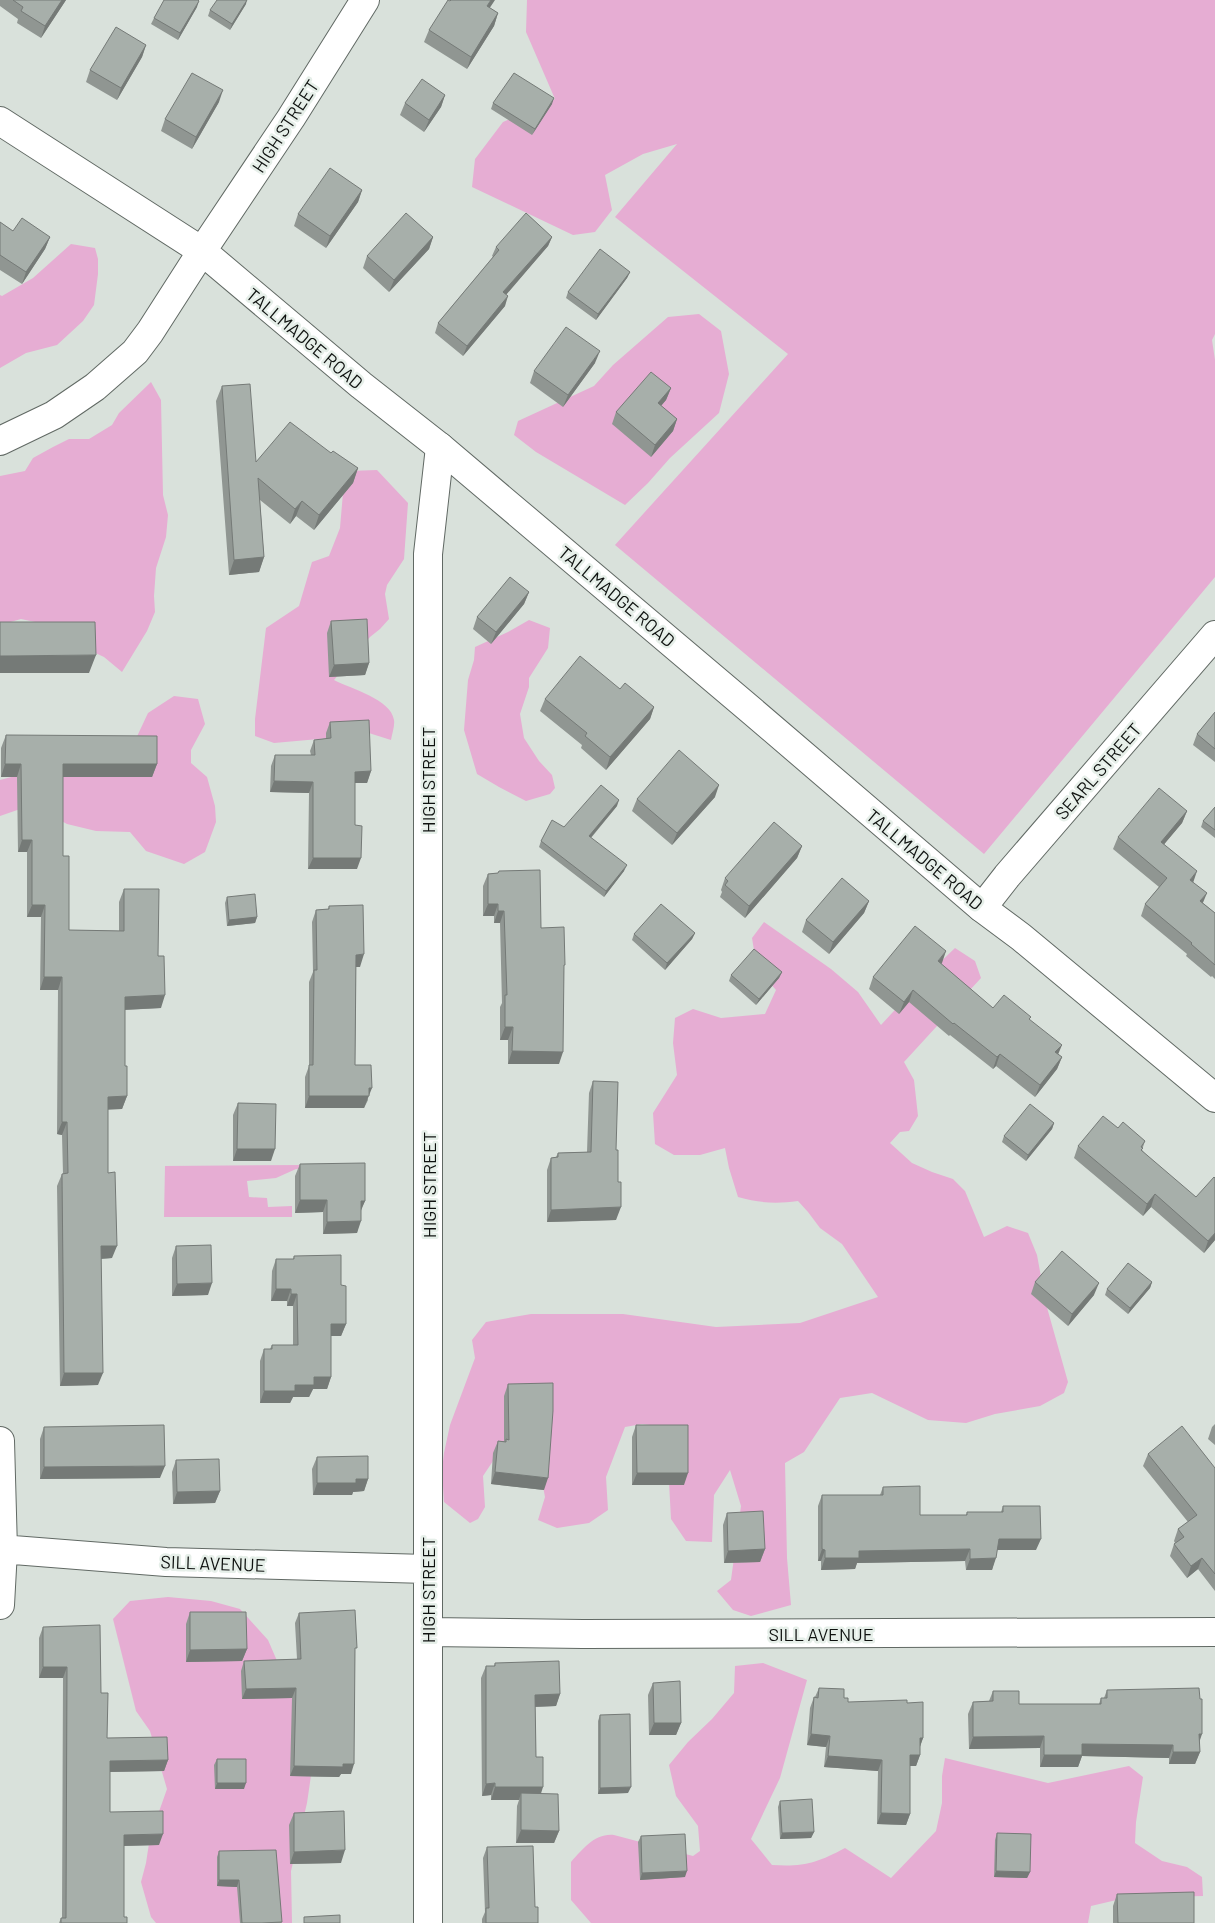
<svg xmlns="http://www.w3.org/2000/svg" width="1215" height="1923" viewBox="0 0 1215 1923" font-family="Barlow,sans-serif">
<style>
.green{fill:#e6add3}
.lines{fill:none;stroke-linecap:round;stroke-linejoin:round}
.street-casing{stroke:#616964;stroke-width:30}
.secondary-casing{stroke:#616964;stroke-width:30}
.street{stroke:#fff;stroke-width:28}
.secondary{stroke:#fff;stroke-width:28}
.wall{fill:#909692}
.shaded-wall{fill:#757a77}
.building{fill:#a7afaa;stroke:#757a77}
.labels{text-anchor:middle;dominant-baseline:central;stroke-width:5;stroke-linejoin:round;paint-order:stroke}
.street-label{font-size:18px;fill:#0e110f;stroke:#e6efe9}
</style>
<rect width="100%" height="100%" fill="#d9e1db"/>
<!-- green -->
<path class="green" d="M527 0H1215V334L1212 340 1215 360V577L984 854 615 545 788 354 615 217 677 144 643 154 605 175 612 210 595 232 573 235 472 187 475 159 503 122 555 99 526 32Z
M71 244 95 248 98 259V274L94 305 83 321 57 345 26 353 0 368V295L2 296 33 278Z
M699 314 721 331 729 374 719 413 670 458 648 483 625 505 536 452 514 435 518 421 594 386 613 365 668 317Z
M151 382 161 400 163 495 168 515 166 537 156 568 154 596 155 612 147 631 122 672 104 657 57 635 40 623 21 619 0 625V476L25 471 33 458 53 447 69 439H89L112 425 119 413Z
M377 470 408 503 404 559 387 585 385 594 389 619 380 629 370 637 334 680C351 689 391 699 394 720 395 726 392 734 391 740L353 728 330 738 274 743 255 736V719L266 628 299 606 312 562 329 556 340 528 343 493 349 471Z
M529 620 550 628 548 648 529 678V687L520 714 524 738 539 761 552 775 555 788 550 794 526 801 499 787 477 774 464 730 468 680 474 660 475 647 508 632Z
M174 696 198 699 205 724 191 750V763L207 777 215 806 216 822 205 852 184 864 146 851 130 832 96 831 67 824 41 810 26 807 0 816V780L133 745 148 713Z
M764 922 831 969 858 992 881 1025 928 974 955 948 975 961 981 978 904 1062 914 1080 918 1116 909 1131 900 1132 890 1143 912 1163 932 1172 953 1179 965 1191 984 1237 1007 1226 1028 1233 1037 1255 1046 1304 1068 1382 1064 1393 1040 1406 995 1414 966 1423 928 1420 872 1393 840 1398 804 1452 785 1463 787 1558 791 1605 751 1616 733 1610 717 1591 731 1580 741 1506 730 1470 714 1495 712 1542 686 1541 671 1519 666 1427 642 1424 625 1427 606 1477 608 1510 589 1523 557 1528 538 1520 545 1497 537 1454 503 1446 483 1476 485 1507 478 1519 470 1523 444 1502 442 1470 444 1453 450 1425 475 1358 472 1340 486 1322 531 1314H623L716 1327 800 1323 878 1297 842 1244 820 1228 808 1212 798 1201C776 1204 759 1203 738 1197L729 1168 725 1148 700 1155H674L655 1144 653 1113 677 1075 673 1043 675 1018 693 1009 721 1018 765 1014 776 990 757 968 752 938Z
M307 1165 306 1169H296L276 1178 247 1181 249 1197 267 1198 268 1207 292 1206V1217H164L165 1166Z
M168 1597 211 1601 240 1609 268 1640 281 1670 317 1734 307 1803 291 1871 292 1923H156L151 1917 141 1882 146 1863 150 1837 167 1789 150 1731 136 1711 113 1619 130 1601Z
M763 1663 807 1680 780 1778 751 1839 772 1865C804 1867 817 1863 845 1848L891 1878 936 1831 942 1803V1776L945 1758 1048 1783 1129 1766 1143 1777 1136 1822 1135 1843 1162 1861 1187 1867 1202 1877 1203 1896 1125 1898 1091 1906 1088 1923H591L571 1900V1862C583 1849 595 1833 614 1835L693 1856 700 1851 698 1826 676 1796 669 1765 688 1742 712 1719 734 1693 735 1666Z"/>
<g class="lines">
<defs>
<path id="street" d="M0 441 54 415 95 387 135 352 150 332 202 251
M982 908 1007 876 1215 635
M0 1441 3 1550 0 1605
M0 1549 166 1562 427 1569
M428 1632 583 1634 1215 1632
M428 1923V554L440 447"/>
<path id="secondary" d="M0 121 202 251 361 385 440 447 752 711 982 908 1021 937 1215 1098
M202 251 291 118 365 0"/>
</defs>
<!-- street casing -->
<use href="#street" class="street-casing"/>
<!-- secondary casing -->
<use href="#secondary" class="secondary-casing"/>
<!-- street -->
<use href="#street" class="street"/>
<!-- secondary -->
<use href="#secondary" class="secondary"/>
</g>
<!-- wall -->
<path class="wall" d="M0 0H66L41 38 17 23 18 19 0 6Z
M450 1 490 8 498 13 494 26 467 69 424 42 429 30Z
M246 4 230 30 208 16 210 10Z
M197 7 178 40 151 24 154 18Z
M146 45 142 57 117 100 86 82 90 70Z
M445 95 441 107 424 132 400 115 405 103Z
M219 102 192 149 161 131 165 119Z
M493 103 552 104 532 135 491 109Z
M362 190 358 202 326 248 294 226 298 214Z
M0 222 13 231 50 237 45 249 22 284 0 270Z
M433 237 429 249 389 292 363 268 367 256Z
M552 237 548 246 506 294 505 306 463 356 435 333 438 323 493 257 492 256 496 247Z
M630 272 627 278 596 320 566 298 568 292Z
M595 363 563 407 530 383 534 371Z
M222 386 256 462 331 453 358 468 353 483 314 530 296 516 290 524 260 500 264 557 259 572 229 575 216 401Z
M671 388 666 400 661 406 677 419 673 431 651 457 612 424 616 412Z
M529 592 524 604 491 644 473 629 477 617Z
M331 621 369 663 365 675 329 677 327 633Z
M620 689 654 707 650 719 606 770 581 748 582 745 540 711 545 699Z
M1215 712V762L1193 745 1197 734Z
M330 722 371 771 367 783H355V825L357 869H308L309 793 270 792 271 766 275 755H311L310 751 314 740 326 739V733Z
M6 735 157 764 152 777H63V856L69 930 119 931V902L124 889 158 956 161 1008 125 1010V1066L127 1096 122 1109H108V1173L112 1258 101 1259 98 1385 60 1386 57 1186 62 1174H63L62 1135 57 1134 58 990H40L41 917H27V852H18L17 777H1V748Z
M715 797 672 845 632 811 637 799Z
M617 806 591 838 624 871 604 897 539 847 541 841 564 827Z
M1215 807V838L1201 827 1203 821Z
M1187 811 1182 823 1164 844 1193 882 1203 903 1215 913V979L1212 976 1211 977 1186 956 1187 954 1141 916 1145 904 1159 887 1113 849 1118 837Z
M802 846 797 858 745 918 720 897 722 892 721 890 725 878Z
M499 871 541 928 564 969 559 1064H508V1040H500V1007L502 1003 500 923H494V916H483V886L488 874 498 873Z
M227 897 257 917 255 923 227 926 225 903Z
M869 901 864 913 829 954 802 932 806 920Z
M329 906 360 967H356L355 1065 368 1100 364 1108H305V1077L309 1066V982L313 972 312 922 316 910 328 909Z
M695 933 692 939 665 970 632 940 634 934Z
M942 963 941 964 993 1008 1029 1020 1058 1054 1062 1057 1057 1069 1035 1097 996 1066 993 1069 950 1035 949 1036 909 1002 899 1014 869 989 873 977Z
M782 972 779 978 756 1005 729 981 731 975Z
M593 1081 616 1150 618 1182 616 1220 547 1222V1170L551 1158 556 1157 558 1153 587 1152 589 1093Z
M238 1103 271 1161H233V1115Z
M1054 1123 1052 1129 1026 1161 1002 1142 1004 1136Z
M1118 1128 1145 1141 1142 1150 1215 1240 1204 1253 1151 1207 1143 1216 1074 1158 1078 1146Z
M300 1164 365 1201 361 1209 357 1233 323 1234V1212L295 1213V1176Z
M176 1246 208 1295 172 1296V1258Z
M294 1256 341 1285 346 1324 341 1336H331V1377L327 1389H313L309 1397H293L290 1403H260V1361L264 1349H270L272 1345H293V1306H287V1301H271L272 1271 276 1259H293Z
M1035 1282 1094 1295 1068 1326 1031 1294Z
M1152 1282 1150 1288 1128 1314 1105 1295 1107 1289Z
M508 1384 544 1490 491 1484 493 1453 498 1441H504V1396Z
M1215 1424V1445L1208 1439 1212 1427Z
M636 1425 684 1485H632V1437Z
M44 1427 160 1478 40 1479V1439Z
M1148 1454 1215 1468V1591L1198 1569 1187 1578 1170 1556 1174 1544 1175 1543 1174 1541 1178 1529 1188 1522 1143 1466Z
M317 1457 368 1479 364 1491 353 1492 352 1495H313L312 1469Z
M176 1460 220 1491 215 1503 173 1504 172 1472Z
M883 1487 920 1515H966L967 1512H1001L1003 1506 1036 1550H997L992 1570H966L965 1561 857 1563 855 1569 821 1570V1561H818V1506L822 1495H880Z
M727 1513 765 1549 760 1562 724 1563 723 1525Z
M190 1612 247 1649 242 1661 186 1662V1624Z
M299 1613 355 1653 351 1774H341L339 1777 290 1776 292 1698 242 1699 241 1671 244 1661 297 1659 295 1623Z
M43 1627 101 1693 107 1738 168 1760 164 1771 110 1772V1812L159 1845 124 1846V1917L127 1923H59L61 1918H62L63 1678H39V1638Z
M495 1663 560 1694 556 1706 535 1707 536 1757 541 1794 559 1831 554 1843H516L517 1806 519 1800H491V1795L482 1796 481 1678 486 1666H494Z
M653 1683 681 1723 676 1735H649L648 1695Z
M819 1688 844 1698 848 1702 907 1703 923 1738 920 1747V1755L916 1766H910V1814L906 1825 877 1824 878 1771 824 1767 826 1747 807 1745 810 1708 814 1697H815Z
M1107 1690 1199 1742 1200 1752 1195 1764H1169V1758L1082 1756 1078 1767H1040V1748L969 1749 968 1714 973 1702 989 1701 993 1691 1019 1704H1099L1101 1698H1104Z
M600 1715 628 1793 598 1794V1721Z
M217 1759 244 1789H215L214 1765Z
M780 1801 814 1832 811 1838 780 1839 778 1807Z
M294 1813 341 1863 290 1864 289 1825Z
M997 1833 1030 1872 1027 1878 994 1877 995 1840Z
M641 1836 685 1877 640 1880 638 1842Z
M487 1847 535 1907 538 1923H482V1919L485 1912 483 1858Z
M219 1851 282 1923H240L237 1887 217 1886V1857Z
M1117 1894 1194 1923H1113V1906Z"/>
<!-- shaded-wall -->
<path class="shaded-wall" d="M62 0H66L41 38 45 26Z
M247 0 246 4 230 30 232 24Z
M491 0H495L483 18 487 6Z
M199 1 197 7 178 40 180 33Z
M498 13 494 26 467 69 471 57Z
M146 45 142 57 117 100 121 88Z
M223 90 219 102 192 149 196 137Z
M445 95 441 107 424 132 429 120Z
M554 98 552 104 532 135 535 129Z
M362 190 358 202 326 248 330 236Z
M50 237 45 249 22 284 26 272Z
M433 237 429 249 389 292 394 280Z
M552 237 548 246 500 302 503 292Z
M630 272 627 278 596 320 598 314Z
M508 296 505 306 463 356 467 346Z
M600 351 595 363 563 407 568 395Z
M671 388 666 400 653 415 658 403Z
M677 419 673 431 651 457 655 445Z
M358 468 353 483 314 530 319 515Z
M302 501 296 516 290 524 295 509Z
M264 557 259 572 229 575 234 560Z
M529 592 524 604 491 644 496 632Z
M96 655 89 673H0V656Z
M369 663 365 675 329 677 334 665Z
M654 707 650 719 606 770 610 757Z
M5 764H21L17 777H1Z
M63 764H157L152 777H58Z
M371 771 367 783H351L355 772Z
M274 781 313 782 309 793 270 792Z
M719 785 715 797 672 845 677 833Z
M619 800 617 806 587 842 589 836Z
M1187 811 1182 823 1156 854 1161 842Z
M22 840H32L27 852H18Z
M802 846 797 858 745 918 749 906Z
M313 858H361L357 869H308Z
M627 865 624 871 604 897 606 891Z
M1197 871 1193 883 1190 880Z
M1207 893 1202 905 1200 901Z
M869 901 864 913 829 954 833 942Z
M488 904H498L494 916H483Z
M32 905H45L41 917H27Z
M498 911H504L500 923H494Z
M257 917 255 923 227 926 229 920Z
M695 933 692 939 665 970 667 963Z
M946 951 942 963 933 973 938 961Z
M364 954 360 967H352L356 955Z
M782 972 779 978 756 1005 759 999Z
M44 977H62L58 990H40Z
M913 990 909 1002 899 1014 904 1002Z
M165 995 161 1008 120 1010 125 997Z
M505 1027H513L508 1040H500Z
M1062 1045 1057 1057 1055 1052Z
M512 1051 563 1052 559 1064H508Z
M1000 1054 996 1066 993 1069 997 1057Z
M1062 1057 1057 1069 1035 1097 1040 1085Z
M369 1088H372L364 1108H305L309 1096Z
M127 1096 122 1109 103 1110 108 1097Z
M62 1122H67L62 1135 57 1134Z
M1054 1123 1052 1129 1026 1161 1028 1155Z
M237 1149H275L271 1161H233Z
M1155 1194 1151 1207 1143 1216 1147 1204Z
M300 1200H327L323 1212 295 1213Z
M361 1201H365L360 1213Z
M621 1207 616 1220 547 1222 551 1210Z
M361 1221 357 1233 323 1234 327 1222Z
M1215 1233V1240L1204 1253 1208 1241Z
M101 1246H117L112 1258 97 1259Z
M1152 1282 1150 1288 1128 1314 1130 1308Z
M212 1283 208 1295 172 1296 177 1284Z
M1099 1283 1094 1295 1068 1326 1072 1314Z
M276 1289H291L287 1301H271Z
M291 1294H297L293 1306H287Z
M331 1324H346L341 1336H326Z
M64 1373H103L98 1385 60 1386Z
M314 1377H331L327 1389H313L309 1397H293L290 1403H260L264 1391 295 1385Z
M165 1466 160 1478 40 1479 44 1467Z
M495 1472 548 1478 544 1490 491 1484Z
M637 1473H688L684 1485H632Z
M356 1479H368L364 1491 353 1492 352 1495H313L317 1483Z
M220 1491 215 1503 173 1504 177 1492Z
M999 1539H1041L1036 1550H995Z
M765 1549 760 1562 724 1563 728 1551Z
M822 1549 825 1550 821 1561H818Z
M970 1549 965 1561 857 1563 855 1569 821 1570 825 1558 859 1551Z
M996 1558 992 1570H966L970 1559Z
M1202 1558 1198 1569 1187 1578 1191 1566Z
M247 1649 242 1661 186 1662 190 1650Z
M43 1667H67L63 1678H39Z
M296 1688 292 1698 242 1699 246 1689Z
M560 1694 556 1706 530 1707 535 1695Z
M654 1723H681L676 1735H649Z
M811 1734 830 1736 826 1747 807 1745Z
M1199 1734H1202L1198 1746Z
M1044 1736 1040 1748 969 1749 973 1737Z
M920 1738H923L919 1749Z
M1082 1744 1173 1745 1169 1758 1082 1756 1078 1767H1040L1044 1755Z
M1173 1752H1200L1195 1764H1169Z
M910 1755H920L916 1766H906Z
M828 1756 882 1760 878 1771 824 1767Z
M168 1760 164 1771 106 1772 110 1761Z
M343 1764H354L351 1774H341L339 1777 290 1776 294 1766Z
M217 1783H246L244 1789H215Z
M495 1783 491 1795 482 1796 486 1784Z
M495 1787H543L539 1800 521 1793 519 1800H491Z
M631 1787 628 1793 598 1794 600 1788Z
M881 1813 910 1814 906 1825 877 1824Z
M521 1830 559 1831 554 1843H516Z
M814 1832 811 1838 780 1839 782 1833Z
M163 1834 159 1845 120 1846 124 1835Z
M345 1850 341 1863 290 1864 294 1852Z
M687 1871 685 1877 640 1880 642 1873Z
M996 1871 1030 1872 1027 1878 994 1877Z
M219 1880H239L237 1887 217 1886Z"/>
<!-- building -->
<path class="building" d="M13 0H62L45 26 21 11 23 7Z
M164 0H198L199 1 180 33 154 18Z
M217 0H247L232 24 210 10Z
M448 0 450 1 451 0H491L487 6 498 13 471 57 429 30Z
M116 27 146 45 121 88 90 70Z
M192 73 223 90 196 137 165 119Z
M514 73 554 98 535 129 493 103Z
M422 79 445 95 429 120 405 103Z
M330 168 362 190 330 236 298 214Z
M406 213 433 237 394 280 367 256Z
M526 213 552 237 503 292 508 296 467 346 438 323 499 250 496 247Z
M22 218 50 237 26 272 0 255V222L13 231Z
M600 249 630 272 598 314 568 292Z
M566 327 600 351 568 395 534 371Z
M651 372 671 388 658 403 677 419 655 445 616 412Z
M250 384 256 462 290 422 331 453 333 451 358 468 319 515 302 501 295 509 258 478 264 557 234 560 222 386Z
M510 577 529 592 496 632 477 617Z
M367 619 369 663 334 665 331 621Z
M0 622H95L96 655 0 656Z
M580 656 620 689 625 683 654 707 610 757 585 736 587 733 545 699Z
M1215 712V749L1197 734Z
M369 720 371 771 355 772V825L362 826 361 858H313V782L274 781 275 755H315L314 740 331 738 330 722Z
M6 735 157 736V764H63V856H69V930L124 931V889H159L158 956H164L165 995 125 997V1066H127V1096L108 1097V1173L115 1172 117 1246H101L103 1373H64L62 1174 68 1173 67 1122H62V977H44L45 905H32V840H22L21 764H5Z
M679 750 719 785 677 833 637 799Z
M601 785 619 800 589 836 627 865 606 891 541 841 552 820 564 827Z
M1159 788 1187 811 1161 842 1197 871 1190 880 1207 893 1200 901 1215 913V965L1191 944 1192 943 1145 904 1167 878 1118 837Z
M1215 807V830L1203 821Z
M774 822 802 846 749 906 725 885 728 881 725 878Z
M540 870 541 928 564 927 565 965H564L563 1052 512 1051 513 1027H505V995H507L504 911H498V904H488V874L498 873 499 871Z
M842 878 869 901 833 942 806 920Z
M255 894 257 917 229 920 227 897Z
M661 904 695 933 667 963 634 934Z
M363 905 364 954 356 955 355 1065H371L372 1088H369V1096H309V1065H313L314 970H317L316 910 329 909V906Z
M915 926 946 951 938 961 993 1008 1004 995 1031 1017 1029 1019 1062 1045 1055 1052 1062 1057 1040 1085 1000 1054 997 1057 954 1023 953 1024 913 990 904 1002 873 977Z
M754 949 782 972 759 999 731 975Z
M593 1081 618 1082 616 1150H618V1182H621V1207L551 1210V1158L558 1157V1153L591 1152Z
M238 1103 276 1104 275 1149H237Z
M1030 1104 1054 1123 1028 1155 1004 1136Z
M1103 1116 1118 1128 1123 1122 1145 1141 1141 1147 1143 1148 1141 1150 1196 1197 1214 1177 1215 1178V1233L1208 1241 1155 1194 1147 1204 1078 1146Z
M365 1163V1201H361V1221L327 1222V1200H300V1164Z
M211 1245 212 1283 177 1284 176 1246Z
M1062 1251 1099 1283 1072 1314 1035 1282Z
M341 1255V1285L346 1286V1324H331V1377H314V1385H295V1391H264V1349H272V1345H298L297 1294H291V1289H276V1259H294V1256Z
M1128 1263 1152 1282 1130 1308 1107 1289Z
M553 1383V1411L548 1478 495 1472 498 1441 506 1442V1439L509 1440 508 1384Z
M164 1425 165 1466 44 1467V1427Z
M636 1425H688V1473H637Z
M1182 1426 1215 1468V1574L1202 1558 1191 1566 1174 1544 1184 1537 1178 1529 1197 1515 1148 1454Z
M368 1456V1479H356V1483H317V1457Z
M219 1459 220 1491 177 1492 176 1460Z
M920 1486V1515H967V1512H1003V1506H1040L1041 1539H999L996 1558 970 1559V1549L859 1551V1558H825V1550L822 1549V1495H883V1487Z
M763 1511 765 1549 728 1551 727 1513Z
M355 1610 357 1648H355L354 1764H343V1767L294 1766 296 1688 246 1689 244 1661 301 1659 299 1613Z
M190 1612H246L247 1649 190 1650Z
M100 1625 101 1693H108L107 1738 167 1737 168 1760 110 1761V1812L163 1811V1834L124 1835V1917H127V1923H61V1918H66L67 1667H43V1627Z
M559 1661 560 1694 535 1695 536 1757H543V1787H495V1783L486 1784V1666H495V1663Z
M680 1681 681 1723H654L653 1683Z
M819 1688 844 1689V1698H848V1702L907 1700V1703L923 1702V1738H920V1755H910V1814L881 1813 882 1760 828 1756 830 1736 811 1734 814 1697 818 1698Z
M1199 1688 1200 1699H1202V1734H1199L1200 1752H1173V1745L1082 1744V1755H1044V1736L973 1737V1702L993 1701V1691H1019V1704H1101V1698H1107V1690Z
M630 1714 631 1787 600 1788V1715Z
M217 1759H246V1783H217Z
M521 1793 558 1794 559 1831 521 1830Z
M812 1799 814 1832 782 1833 780 1801Z
M344 1811 345 1850 294 1852V1813Z
M997 1833 1031 1834 1030 1872 996 1871Z
M685 1834 687 1871 642 1873 641 1836Z
M533 1846 535 1907H538V1923H486V1908H489L487 1847Z
M276 1850 282 1922 262 1923H242L239 1880H219V1851Z
M1194 1892V1923H1118L1117 1894Z
M340 1915V1923H304V1917Z"/>
<g class="labels">
<!-- street labels -->
<g class="street-label">
<text transform="translate(285 126) rotate(-57)">HIGH STREET</text>
<text transform="translate(305 338) rotate(40)">TALLMADGE ROAD</text>
<text transform="translate(617 596) rotate(40)">TALLMADGE ROAD</text>
<text transform="translate(1098 771) rotate(-49)">SEARL STREET</text>
<text transform="translate(428 780) rotate(-90)">HIGH STREET</text>
<text transform="translate(925 859) rotate(40)">TALLMADGE ROAD</text>
<text transform="translate(429 1185) rotate(-90)">HIGH STREET</text>
<text transform="translate(213 1563) rotate(2)">SILL AVENUE</text>
<text transform="translate(428 1590) rotate(-90)">HIGH STREET</text>
<text x="821" y="1634">SILL AVENUE</text>
</g>
</g>
</svg>
